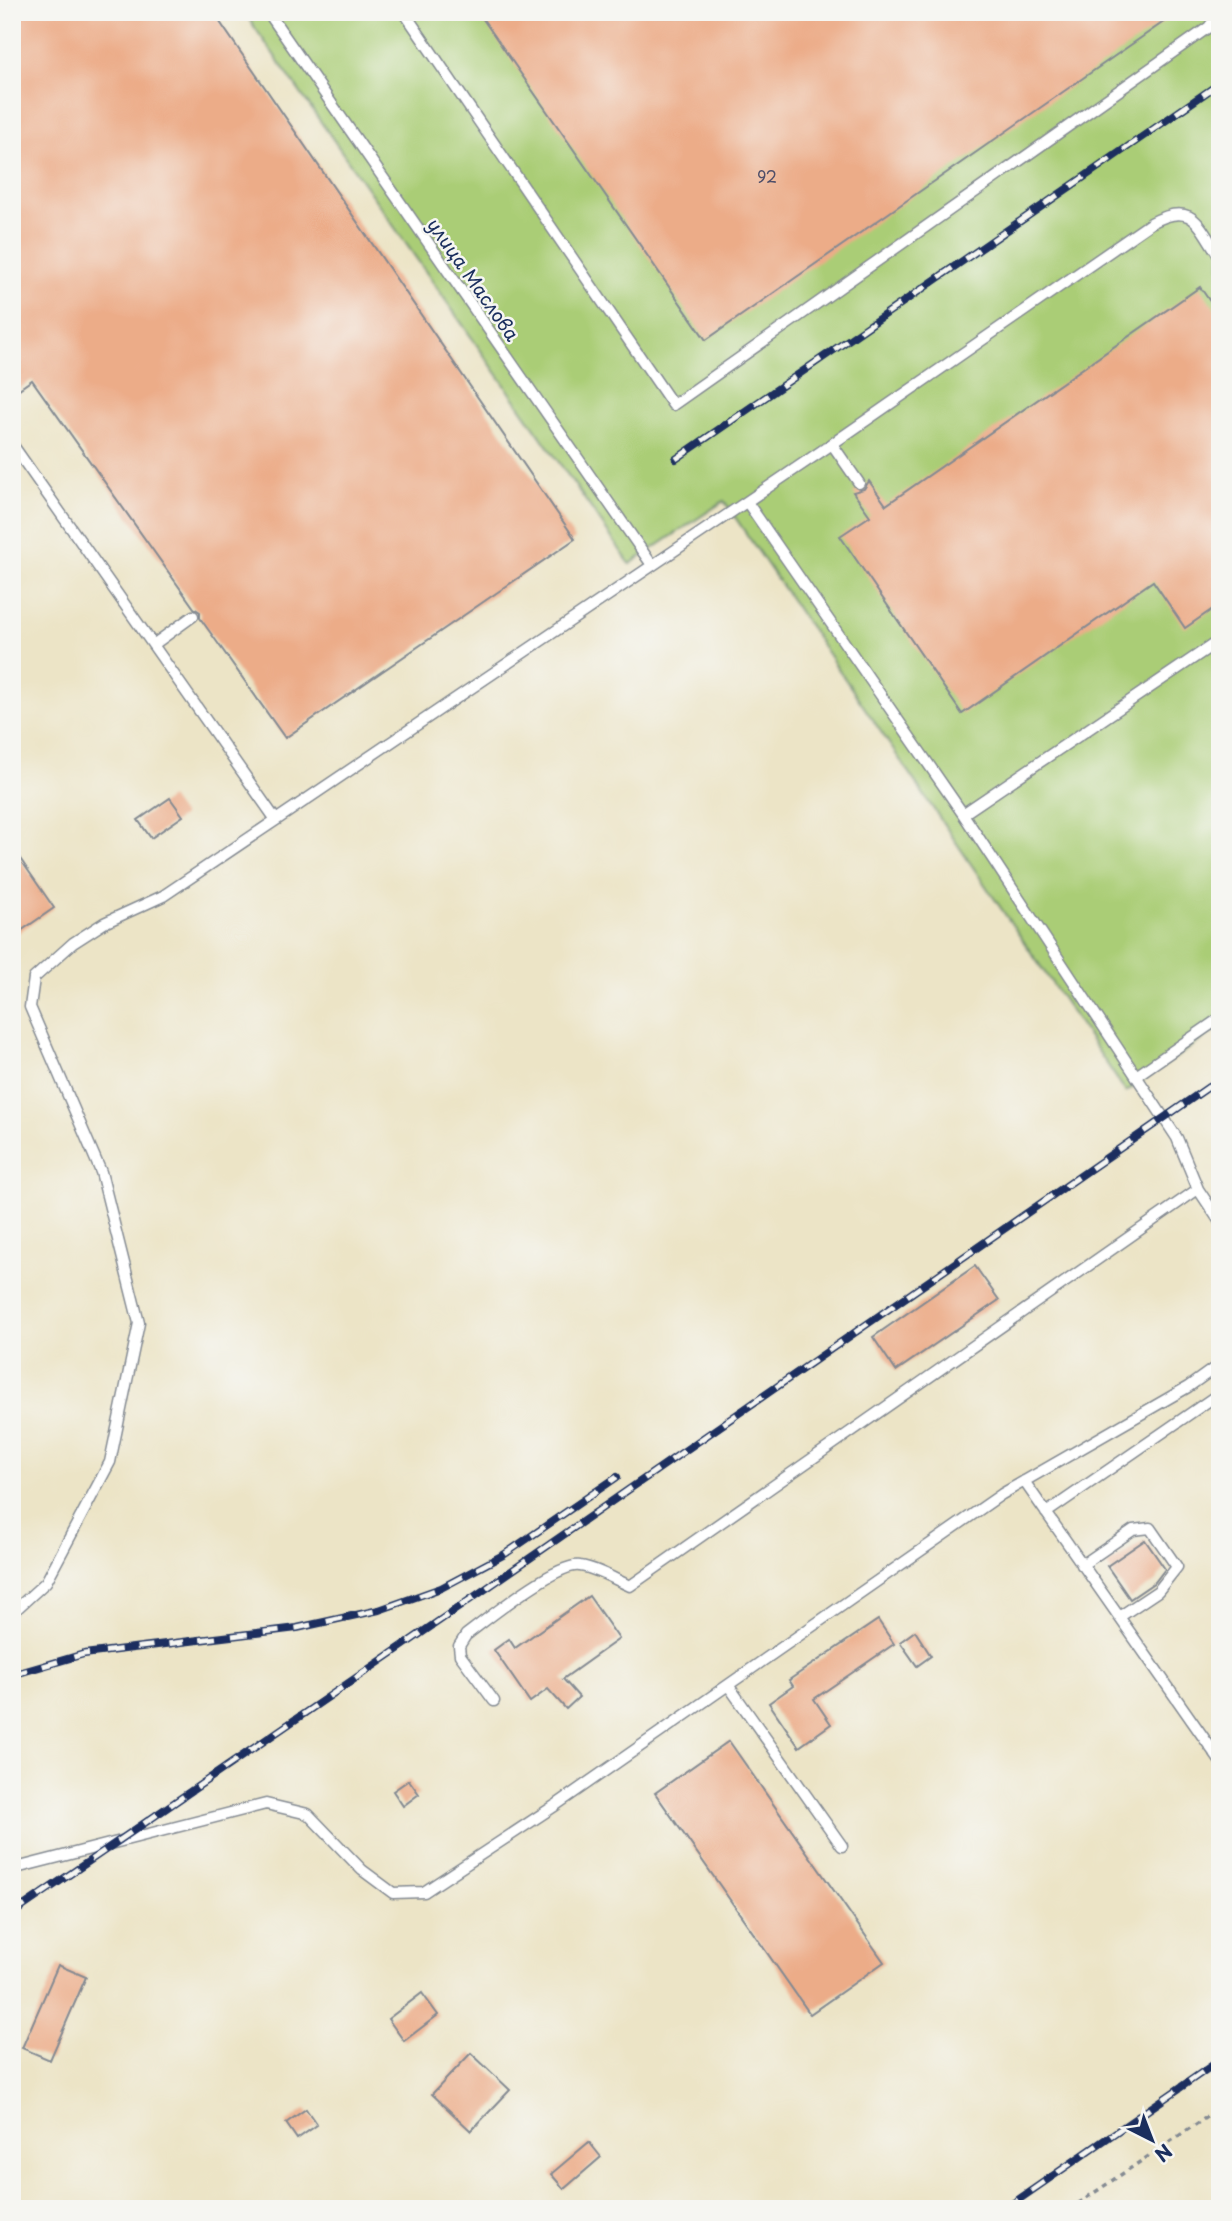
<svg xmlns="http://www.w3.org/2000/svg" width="1232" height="2221" viewBox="0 0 1232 2221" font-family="'Playpen Sans',sans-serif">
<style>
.green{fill:#aacd76;stroke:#627e6a;stroke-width:2}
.building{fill:#ecac88}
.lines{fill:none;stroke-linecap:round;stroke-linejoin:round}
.lane-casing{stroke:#848a92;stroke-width:13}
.path{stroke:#848a92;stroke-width:3.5;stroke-dasharray:5 5;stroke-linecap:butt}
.lane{stroke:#fff;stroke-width:10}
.rail-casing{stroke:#1b2f5e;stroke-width:8}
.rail{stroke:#f6f6f2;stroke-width:5;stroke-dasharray:16;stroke-linecap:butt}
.labels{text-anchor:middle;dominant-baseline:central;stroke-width:5;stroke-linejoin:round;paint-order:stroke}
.number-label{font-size:16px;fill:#4f4e68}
.street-label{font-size:19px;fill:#1b2f5e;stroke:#f6f6f2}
</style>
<rect width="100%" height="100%" fill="#f6f6f2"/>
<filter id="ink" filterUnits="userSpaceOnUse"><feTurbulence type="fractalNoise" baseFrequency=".0143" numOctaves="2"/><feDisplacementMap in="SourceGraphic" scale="14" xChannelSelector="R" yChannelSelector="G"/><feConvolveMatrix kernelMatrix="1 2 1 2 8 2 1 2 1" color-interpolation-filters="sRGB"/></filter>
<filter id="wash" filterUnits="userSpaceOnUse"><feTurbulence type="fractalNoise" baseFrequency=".00686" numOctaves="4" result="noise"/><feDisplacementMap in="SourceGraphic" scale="28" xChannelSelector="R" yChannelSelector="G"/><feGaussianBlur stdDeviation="1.57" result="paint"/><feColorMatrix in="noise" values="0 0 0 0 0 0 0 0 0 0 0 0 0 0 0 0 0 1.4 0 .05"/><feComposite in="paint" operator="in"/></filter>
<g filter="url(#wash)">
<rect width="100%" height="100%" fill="#ece4c6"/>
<!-- green -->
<path class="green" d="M244 12H1220V1027L1126 1092 724 501 630 564Z"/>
<g id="blocks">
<!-- building -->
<path class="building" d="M12 12H213L575 539 285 738 200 618V612L194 608 32 380 12 394V368L20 363 12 352Z
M478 12H1178L706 340Z
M1200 287 1220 316V604L1185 628 1153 581 962 714 840 536 870 516 853 492 864 489 869 481 886 505Z
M170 798 183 816 151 838 138 820Z
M12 847 54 908 12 937Z
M975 1266 999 1300 896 1371 873 1337Z
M1145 1540 1165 1569 1155 1582 1130 1599 1107 1566Z
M589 1596 619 1639 563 1679 579 1697 566 1709 548 1689 530 1702 494 1650 509 1639 515 1648Z
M878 1620 894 1644 814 1699 831 1724 799 1747 769 1703 793 1686 789 1680Z
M915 1631 931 1656 917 1666 900 1642Z
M729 1741 884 1962 810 2014 655 1793Z
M409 1780 419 1794 403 1806 393 1791Z
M58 1965 86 1977 50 2060 22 2048Z
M422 1993 438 2015 404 2041 388 2019Z
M471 2053 510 2090 471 2131 432 2094Z
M306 2109 317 2125 297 2139 286 2123Z
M589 2142 601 2157 564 2189 551 2174Z"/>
</g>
</g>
<g filter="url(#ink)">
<use href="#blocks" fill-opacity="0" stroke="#848a92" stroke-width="2"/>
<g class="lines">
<defs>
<path id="lane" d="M268 12 652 565
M404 12 673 405 1209 27 1220 12
M12 444 276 820 832 444 1151 223C1194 200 1198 225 1220 257
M832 444 859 483
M747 502 963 814 1177 1138 1198 1189 1220 1222
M153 645 193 616
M963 814 1220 640
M1136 1076 1220 1018
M1024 1481 1220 1761
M1046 1513 1220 1393
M1082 1565 1133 1530 1150 1528 1177 1567 1158 1591 1119 1617
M12 1613 46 1582 110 1462 139 1323 101 1172 30 1007 34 978 73 943 104 923 163 896 276 820
M728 1685 842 1846
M494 1701 460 1655 459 1646 466 1635C486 1620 557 1562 580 1566 596 1568 614 1579 630 1586L1198 1189
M12 1869 266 1804 308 1814 362 1870 393 1893 424 1892 556 1805 1002 1494 1188 1387 1220 1364"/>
</defs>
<!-- lane casing -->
<use href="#lane" class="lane-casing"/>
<!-- path -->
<path class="path" d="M1070 2209 1220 2108"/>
<!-- lane -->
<use href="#lane" class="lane"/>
<defs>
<path id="rail" d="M676 459 1220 83
M12 1675 84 1654 297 1628 379 1610 441 1588 505 1554 617 1477
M12 1914 484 1590 1220 1079
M1005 2209 1220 2060"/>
</defs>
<!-- rail casing -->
<use href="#rail" class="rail-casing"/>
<!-- rail -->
<use href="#rail" class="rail"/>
</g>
</g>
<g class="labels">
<!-- number labels -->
<g class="number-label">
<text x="767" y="176">92</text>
</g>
<!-- street labels -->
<g class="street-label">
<text transform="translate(474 279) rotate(55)">улица Маслова</text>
</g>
</g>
<!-- margin -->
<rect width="1232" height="2221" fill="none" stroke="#f6f6f2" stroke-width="42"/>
<!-- north arrow -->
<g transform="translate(1152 2140) rotate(138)" stroke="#f6f6f2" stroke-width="5" paint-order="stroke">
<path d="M0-5L12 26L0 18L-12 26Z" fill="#1b2f5e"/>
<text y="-10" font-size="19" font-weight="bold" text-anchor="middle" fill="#1b2f5e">N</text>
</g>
</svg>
